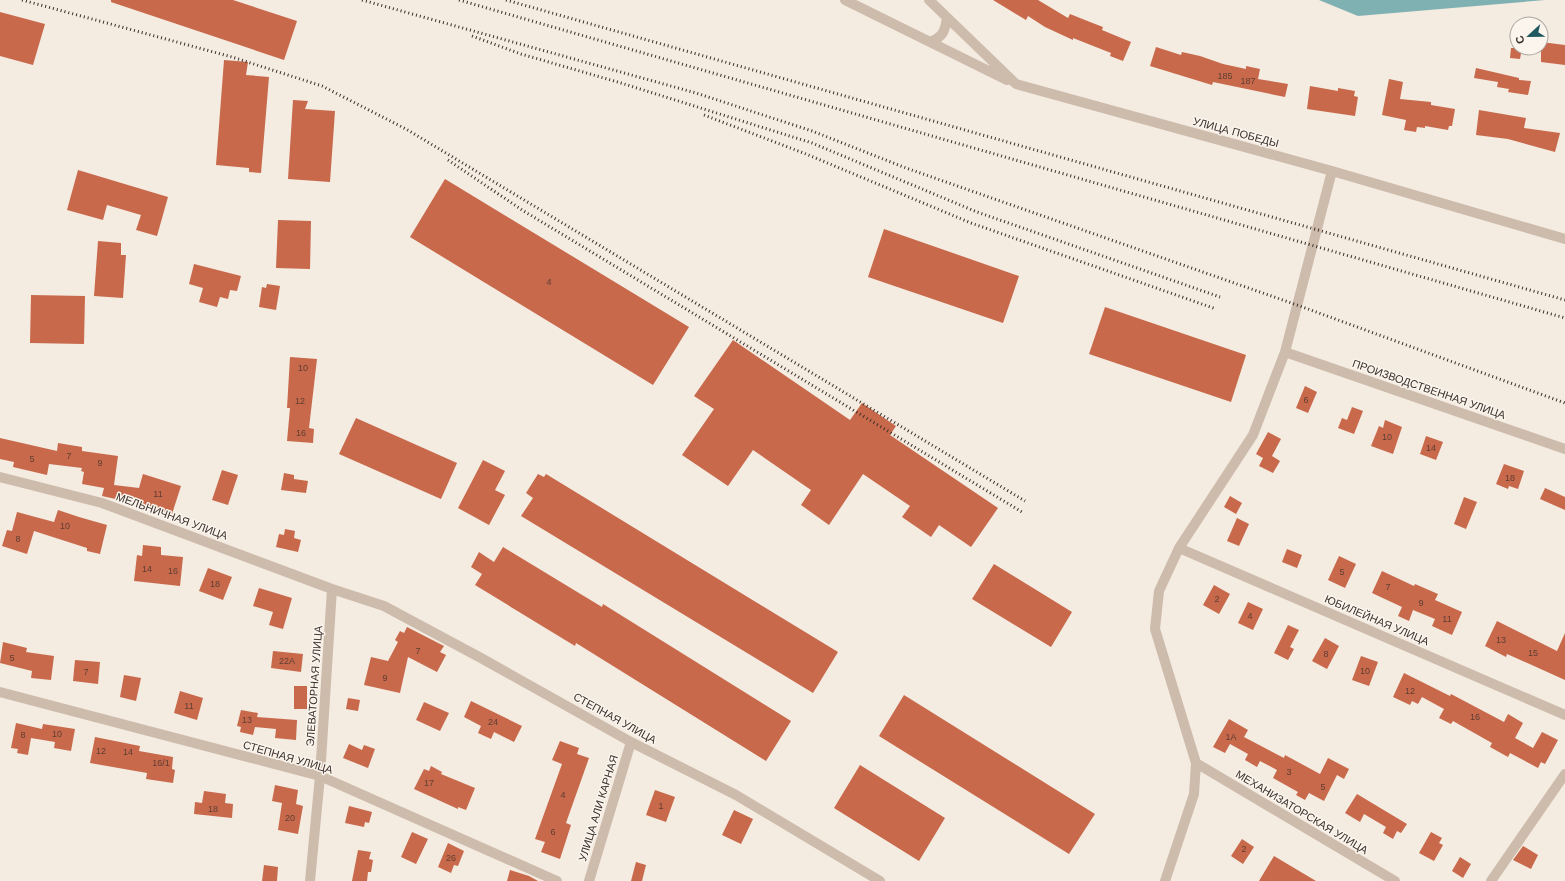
<svg xmlns="http://www.w3.org/2000/svg" width="1565" height="881" viewBox="0 0 1565 881" font-family="Helvetica,sans-serif">
<style>
.water{fill:#7fb0b2}
.building{fill:#c8694b}
.lines{fill:none;stroke-linecap:round;stroke-linejoin:round}
.minor{stroke:#cdbbac;stroke-width:10}
.rail{stroke:#3b302b;stroke-width:3;stroke-dasharray:1 3;stroke-linecap:butt}
.labels{text-anchor:middle;dominant-baseline:central;stroke-width:3;stroke-linejoin:round;paint-order:stroke}
.number-label{font-size:9px;fill:#5e3e33}
.street-label{font-size:11px;fill:#3b302b;stroke:#fbf5ee}
</style>
<rect width="100%" height="100%" fill="#f4ebe1"/>
<!-- water -->
<path class="water" d="M1319 0H1545L1358 16Z"/>
<!-- building -->
<path class="building" d="M111 0H233L297 21 284 60 111 2Z
M993 0H1038L1068 18 1070 14 1090 22 1103 27 1102 30 1131 42 1123 61 1110 56 1111 53 1073 38V40L1045 27 1028 16 1026 20Z
M0 12 45 24 33 65 0 56Z
M1541 42 1565 45V65L1541 62Z
M1156 47 1181 55 1182 52 1200 56 1223 64 1246 69V66L1260 69 1258 79 1288 84 1285 97 1213 82 1212 85 1150 66Z
M1511 48H1522L1520 59 1510 58Z
M224 60 248 62 246 75 269 77 261 173 249 172V168L216 165Z
M1476 68 1519 78V80L1531 81 1528 95 1508 92 1509 89 1497 87 1498 82 1474 78Z
M1389 79 1403 82 1400 99 1431 102V105L1455 109 1452 126H1449L1448 130 1425 126V128L1417 127 1416 132 1404 130 1406 120 1382 115Z
M1310 86 1338 91V88L1355 91 1354 96 1358 97 1355 116 1307 109Z
M293 100 308 101 305 109 335 111 330 182 288 179Z
M1479 110 1526 118 1524 128 1560 133 1555 152 1508 139 1476 135Z
M78 170 168 197 157 236 136 230 141 215 107 205 103 220 67 210Z
M445 179 689 327 653 385 410 237Z
M278 220 311 221 310 269 276 268Z
M884 229 1019 276 1003 323 868 277Z
M98 241 121 243V255H126L123 298 94 296Z
M194 264 241 276 237 291 230 290 228 299 220 297 217 307 199 302 203 288 189 284Z
M267 284 280 286 276 310 259 307 262 287 266 288Z
M31 295 85 296 84 344 30 343Z
M1105 307 1246 355 1231 402 1089 354Z
M733 340 850 420 862 403 896 426 890 435 998 508 971 547 939 525 931 537 902 517 910 506 863 474 829 525 801 505 811 490 753 450 728 486 682 455 714 409 694 396Z
M290 357 317 359 309 428 314 429 313 443 287 441 290 408H287Z
M1305 386 1317 392 1308 413 1296 408Z
M1352 407 1363 411 1354 434 1338 428 1342 418 1347 420Z
M356 418 457 463 441 499 339 454Z
M1385 420 1402 427 1393 454 1371 446 1379 426 1383 428Z
M1268 432 1281 439 1272 456 1280 461 1273 473 1259 466 1263 458 1256 454Z
M1426 436 1443 442 1436 460 1420 454Z
M0 438 57 451 58 443 82 447V451L118 456 114 485 139 488 143 474 181 486 172 514 121 498 120 500 102 496 104 488 82 484 84 472 81 471 82 468 49 464 47 475 13 467 14 462 0 459Z
M483 460 505 471 495 490 505 495 489 525 458 508Z
M1504 464 1524 471 1518 489 1509 486 1508 489 1496 484Z
M222 470 238 475 228 505 212 500Z
M284 473 294 475V479L308 481 306 493 281 490Z
M538 474 544 477 546 474 838 652 813 693 521 516 533 498 526 493Z
M1545 488 1565 497V510L1540 499Z
M1230 496 1242 503 1236 514 1224 507Z
M1464 497 1477 502 1466 529 1454 524Z
M58 510 79 517 107 525 100 554 87 551V548L34 531 27 554 2 546 7 530 12 531 17 512 54 522Z
M1237 518 1249 524 1239 546 1227 541Z
M285 529 295 531 294 538 301 540 298 552 276 547 279 534 284 535Z
M143 545 161 547V555L183 557 180 586 134 581 137 555 142 556Z
M503 547 602 607 603 604 791 721 766 761 576 643 575 646 475 585 482 574 471 567 479 552 494 562Z
M1287 549 1302 555 1297 568 1282 562Z
M1339 556 1356 564 1345 588 1328 580Z
M994 564 1072 612 1051 647 972 599Z
M208 568 232 577 223 600 199 591Z
M1382 571 1414 586 1415 584 1438 594 1435 600 1462 612 1452 635 1432 626 1435 619 1413 610 1409 621 1398 616 1402 607 1372 593Z
M1214 585 1230 594 1219 614 1203 605Z
M259 588 292 598 283 629 269 625 273 612 253 606Z
M1248 602 1263 609 1253 630 1238 623Z
M1497 621 1557 651 1565 633V680L1507 654 1506 657 1485 646Z
M1288 625 1299 630 1290 647 1294 649 1288 660 1274 653Z
M407 627 444 646 440 652 446 655 437 672 408 657 400 693 364 685 371 657 388 661 398 642 395 640 400 631 404 633Z
M1325 638 1339 646 1327 669 1312 661Z
M3 642 27 648 26 652 54 656 51 680 31 678 32 671 0 663Z
M273 651 303 654 301 672 271 668Z
M1361 656 1378 662 1369 686 1352 680Z
M75 660 100 662 98 684 73 681Z
M1404 673 1450 696 1451 694 1504 722 1508 714 1523 723 1515 738 1533 748 1542 732 1558 740 1545 764 1541 762 1538 768 1510 753 1508 757 1490 747 1492 743 1453 721 1451 724 1439 718 1444 709 1422 697 1418 704 1412 701 1410 705 1393 697Z
M124 675 141 678 136 701 120 697Z
M294 686H307V709H294Z
M180 691 203 698 197 720 174 713Z
M904 695 1095 814 1069 854 879 736Z
M348 698 360 700 358 711 346 709Z
M471 701 522 726 514 742 494 732 491 739 478 733 481 726 464 717Z
M424 702 449 713 440 731 416 720Z
M241 710 258 713 257 717 297 720 296 740 275 738 276 729 255 727 253 735 240 732 241 727 237 726Z
M1229 719 1248 730 1244 737 1284 758 1285 755 1320 774 1328 758 1349 769 1344 779 1337 775 1324 801 1309 793 1305 800 1296 795 1298 792 1273 778 1277 770 1260 761 1257 767 1245 760 1248 754 1230 744 1225 753 1213 747Z
M16 723 42 729 43 724 75 729 71 751 54 748 55 742 31 738 28 755 17 753 18 749 11 748Z
M95 737 140 746 139 751 173 757 172 769 175 770 173 783 146 779 147 773 90 763Z
M560 741 579 748 577 754 589 758 566 823 571 825 560 859 541 852 545 842 535 839 562 764 552 760Z
M349 744 362 750 364 745 375 749 368 768 343 758Z
M860 765 945 818 919 861 834 808Z
M431 766 442 772 441 774 475 788 466 810 458 807V809L414 789 424 769 429 771Z
M275 785 298 790 296 804 303 806 298 834 278 830 282 803 272 801Z
M655 790 675 797 666 822 646 815Z
M204 791 226 794 225 803 233 804 232 818 194 814 195 802 202 803Z
M1357 794 1407 824 1401 833 1397 831 1393 839 1383 833 1386 827 1364 814 1360 822 1345 813Z
M349 806 372 812 369 823 365 822 364 827 345 823Z
M734 810 753 819 741 844 722 835Z
M412 832 428 839 416 864 401 857Z
M1431 832 1442 838 1439 843 1443 845 1434 861 1419 853Z
M1242 839 1254 847 1243 864 1231 856Z
M448 843 464 851 458 866 454 865 451 873 438 867Z
M1523 846 1538 855 1531 869 1513 860Z
M358 850 371 852 369 859 373 860 371 872H368L367 881H352Z
M1274 856 1316 881H1259Z
M1460 857 1471 864 1463 878 1452 871Z
M636 862 646 865 642 881H631Z
M264 865 278 867 277 881H262Z
M510 870 529 876 538 881H507Z"/>
<g class="lines">
<!-- minor -->
<path class="minor" d="M845 0 1007 80
M929 0 1016 84 1332 171 1565 239
M930 42C943 37 945 31 947 18
M1285 352 1565 449
M0 477 102 503 332 589 384 606 481 658 631 742 736 795 880 881
M1179 548 1565 715
M0 692 320 776 557 881
M1196 763 1395 881
M310 881 320 776 332 589
M589 881 631 742
M1165 881 1194 794 1196 763 1155 629 1159 591 1179 548 1253 435 1285 352 1332 171
M1491 881 1565 774"/>
<!-- rail -->
<path class="rail" d="M22 0 232 57 322 86 406 129 1025 501
M362 0 696 93 812 131 906 168 1297 305 1565 403
M459 0 1565 318
M506 0 1565 300
M472 36 521 54 621 83 812 143 977 212 1220 297
M704 115 806 154 971 223 1216 309
M448 160 522 210 1022 512"/>
</g>
<g class="labels">
<!-- number labels -->
<g class="number-label">
<text x="1225" y="76">185</text>
<text x="1248" y="81">187</text>
<text x="549" y="282">4</text>
<text x="303" y="368">10</text>
<text x="1306" y="400">6</text>
<text x="300" y="401">12</text>
<text x="301" y="433">16</text>
<text x="1387" y="437">10</text>
<text x="1431" y="448">14</text>
<text x="69" y="456">7</text>
<text x="32" y="459">5</text>
<text x="100" y="463">9</text>
<text x="1510" y="478">18</text>
<text x="158" y="494">11</text>
<text x="65" y="526">10</text>
<text x="18" y="539">8</text>
<text x="147" y="569">14</text>
<text x="173" y="571">16</text>
<text x="1342" y="572">5</text>
<text x="215" y="584">18</text>
<text x="1388" y="587">7</text>
<text x="1217" y="599">2</text>
<text x="1421" y="603">9</text>
<text x="1250" y="616">4</text>
<text x="1447" y="619">11</text>
<text x="1501" y="640">13</text>
<text x="418" y="651">7</text>
<text x="1533" y="653">15</text>
<text x="1326" y="654">8</text>
<text x="12" y="658">5</text>
<text x="287" y="661">22А</text>
<text x="1365" y="671">10</text>
<text x="86" y="672">7</text>
<text x="385" y="678">9</text>
<text x="1410" y="691">12</text>
<text x="189" y="706">11</text>
<text x="1475" y="717">16</text>
<text x="247" y="720">13</text>
<text x="493" y="722">24</text>
<text x="57" y="734">10</text>
<text x="23" y="735">8</text>
<text x="1231" y="737">1А</text>
<text x="101" y="751">12</text>
<text x="128" y="752">14</text>
<text x="161" y="763">16/1</text>
<text x="1289" y="772">3</text>
<text x="429" y="783">17</text>
<text x="1323" y="787">5</text>
<text x="563" y="795">4</text>
<text x="661" y="806">1</text>
<text x="213" y="809">18</text>
<text x="290" y="818">20</text>
<text x="553" y="832">6</text>
<text x="1244" y="849">2</text>
<text x="451" y="858">26</text>
</g>
<!-- street labels -->
<g class="street-label">
<text transform="translate(1236 132) rotate(15)">УЛИЦА ПОБЕДЫ</text>
<text transform="translate(1429 389) rotate(19)">ПРОИЗВОДСТВЕННАЯ УЛИЦА</text>
<text transform="translate(172 516) rotate(20)">МЕЛЬНИЧНАЯ УЛИЦА</text>
<text transform="translate(1377 620) rotate(23)">ЮБИЛЕЙНАЯ УЛИЦА</text>
<text transform="translate(314 686) rotate(-86)">ЭЛЕВАТОРНАЯ УЛИЦА</text>
<text transform="translate(615 718) rotate(29)">СТЕПНАЯ УЛИЦА</text>
<text transform="translate(288 757) rotate(16)">СТЕПНАЯ УЛИЦА</text>
<text transform="translate(598 808) rotate(-73)">УЛИЦА АЛИ КАРНАЯ</text>
<text transform="translate(1302 812) rotate(31)">МЕХАНИЗАТОРСКАЯ УЛИЦА</text>
</g>
</g>
<!-- north arrow -->
<g transform="translate(1529 36) rotate(248)"><circle r="19" fill="#fbf5ee" stroke="#aea6a0"/>
<path d="M0-3L7 15L0 10L-7 15Z" fill="#1f5a5e"/>
<text y="-6" font-size="11" font-weight="bold" text-anchor="middle" fill="#3b302b">С</text>
</g>
</svg>
